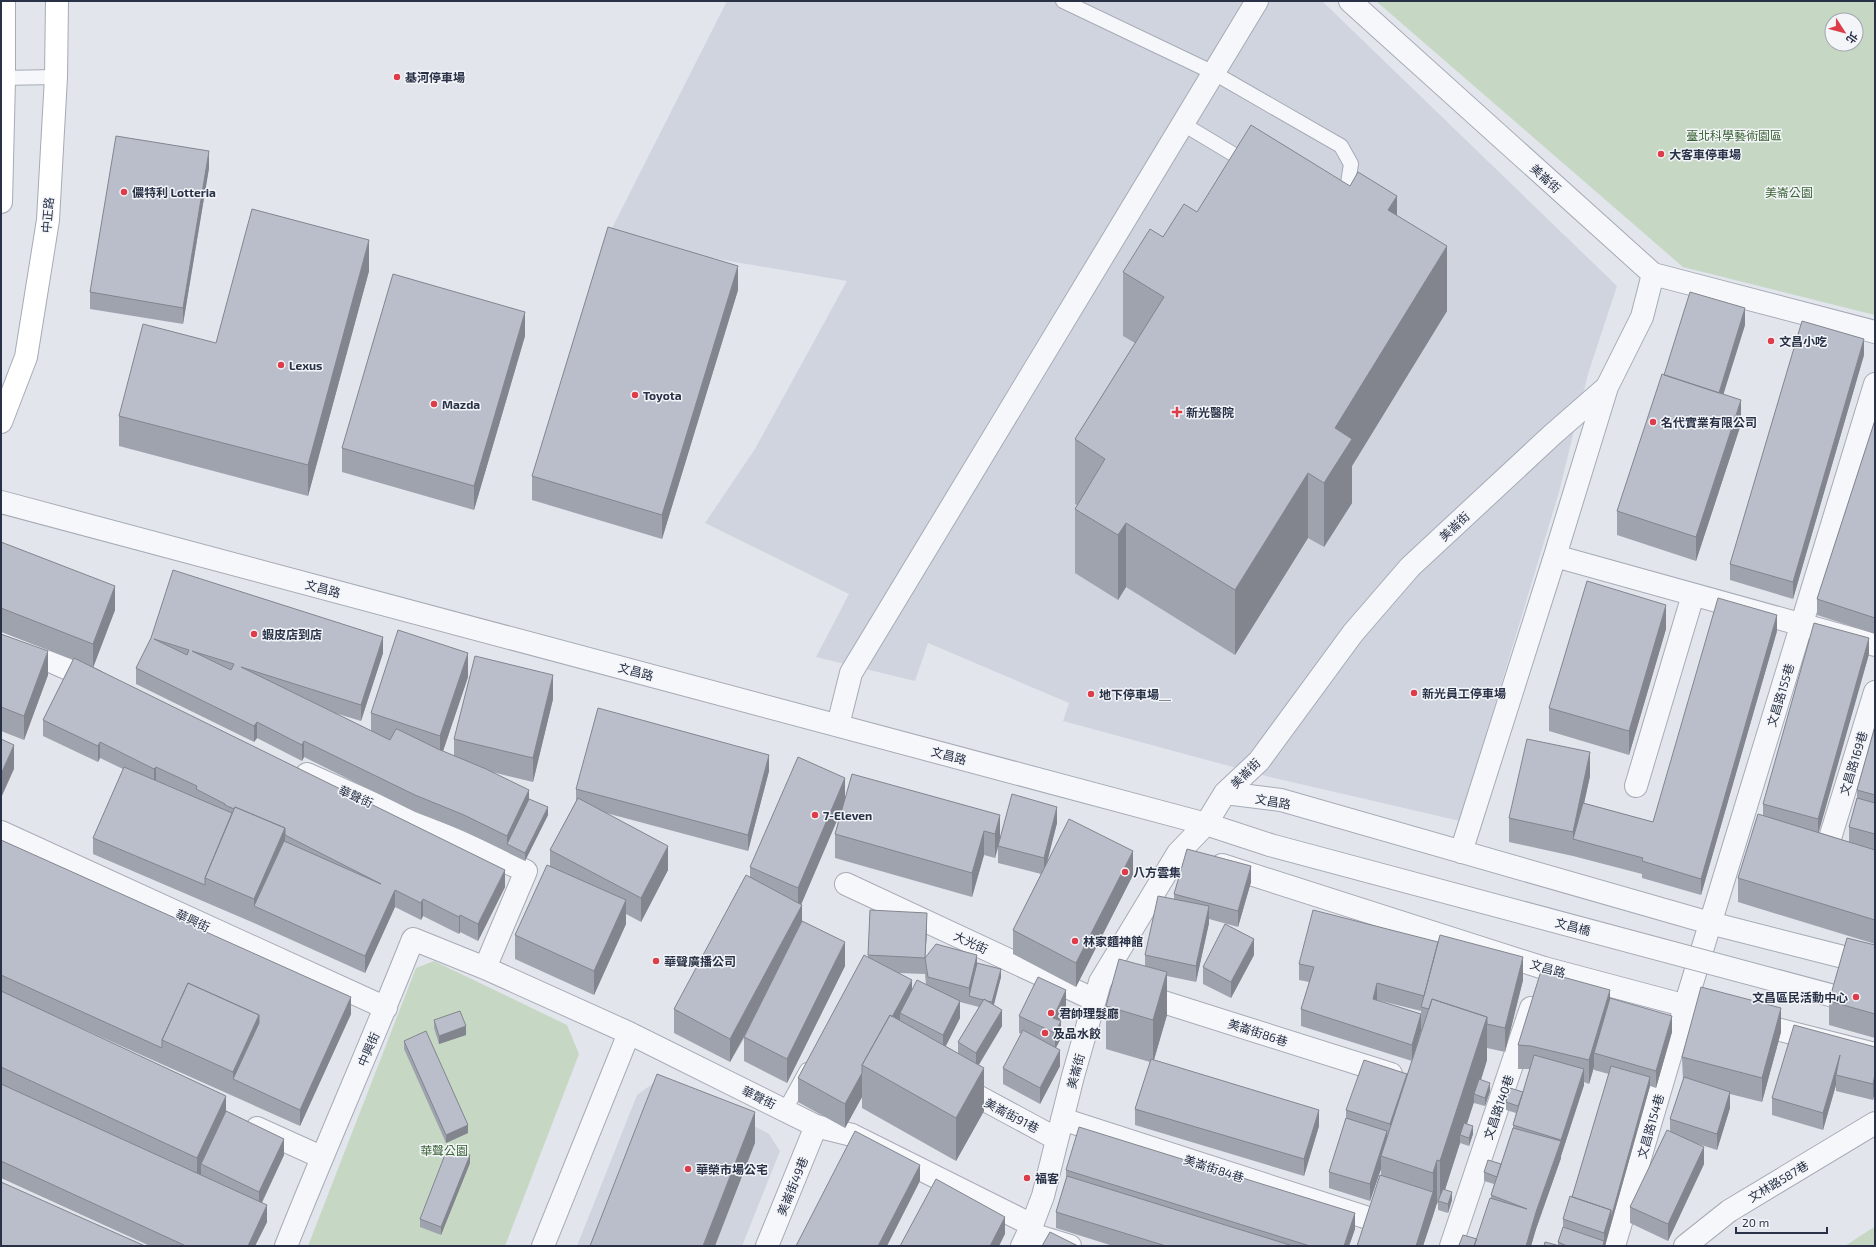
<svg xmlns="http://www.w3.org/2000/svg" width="1876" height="1247" viewBox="0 0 1876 1247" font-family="'Exo 2','Noto Sans TC',sans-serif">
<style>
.built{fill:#d0d4de}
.green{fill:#c6d7c3;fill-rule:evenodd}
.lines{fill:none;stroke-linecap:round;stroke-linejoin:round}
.lane-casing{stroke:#a6abb7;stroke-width:16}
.street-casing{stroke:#a6abb7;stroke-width:24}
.secondary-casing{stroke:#a6abb7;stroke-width:24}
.lane{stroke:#f6f7fa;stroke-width:14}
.street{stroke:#f6f7fa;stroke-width:22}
.secondary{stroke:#fff;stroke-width:22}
.street-bridge-casing{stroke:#a6abb7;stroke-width:24;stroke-linecap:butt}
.street-bridge{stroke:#f6f7fa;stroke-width:22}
.wall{fill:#9fa3ae;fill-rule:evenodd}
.shaded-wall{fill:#82858d}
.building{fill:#b9beca;stroke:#82858d;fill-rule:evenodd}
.poi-dot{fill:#dc3d49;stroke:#f3f5f9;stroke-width:1.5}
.labels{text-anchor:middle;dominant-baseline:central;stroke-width:3;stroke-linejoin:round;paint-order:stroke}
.poi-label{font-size:12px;font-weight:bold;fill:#283146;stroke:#f3f5f9;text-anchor:start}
.park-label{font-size:12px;fill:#3a6334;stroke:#f3f5f9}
.street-label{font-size:12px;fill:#283146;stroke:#f3f5f9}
</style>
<rect width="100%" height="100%" fill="#e2e5ec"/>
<!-- built -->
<path class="built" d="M727 1H1322L1617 286 1588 374 1559 492 1460 821 1266 776 1063 721 1069 703 928 643 915 681 816 657 849 594 705 523 755 449 847 281 606 240Z
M655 1082 676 1085 769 1134 780 1151 742 1246H577L637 1095Z"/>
<!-- green -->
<path class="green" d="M1376 1H1875V315L1683 267ZM1832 20H1856V44H1832Z
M434 961 567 1025 579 1054 505 1246H308L416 968Z
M1875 1227V1246H1845L1871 1229Z"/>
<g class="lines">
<defs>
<path id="lane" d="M1063 1 1214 73 1341 146 1351 164 1348 183 1336 199
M1 78 56 77
M1183 124 1248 163
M785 1110 807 1070"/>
<path id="street" d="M1653 274 1875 332
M1 502 1206 824 1270 845
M1555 556 1875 645
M1 639 95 681
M838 725 851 673 1257 1
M307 774 526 871 485 968
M1636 786 1693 595
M1225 793 1281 800 1710 923 1875 965
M1 832 386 1008
M1831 835 1875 692
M1461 852 1555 556 1607 387
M1222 865 1544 968 1698 1009
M846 884 1095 1000
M1138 994 1391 1074
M1753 1023 1875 1054
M957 1085 1057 1139
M1062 1119 1365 1217
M257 1128 321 1157
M1028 1233 1070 1246
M286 1246C327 1143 372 1042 413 939L485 968 629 1033 816 1126 852 1135 1032 1225
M543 1246 629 1033
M767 1246 816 1126
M1022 1246 1032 1225 1043 1196 1073 1076 1100 982 1178 853 1206 824 1225 793 1259 761 1353 633 1410 567 1552 435 1607 387 1642 317 1653 274 1350 1
M1451 1246 1531 1008
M1614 1246 1685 1006 1875 384
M1685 1246 1729 1211 1875 1123"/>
<path id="secondary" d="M1 202 4 79V1
M1 422 26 357 48 220 56 77 57 1"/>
</defs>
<!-- lane casing -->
<use href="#lane" class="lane-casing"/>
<!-- street casing -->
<use href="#street" class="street-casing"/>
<!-- secondary casing -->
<use href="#secondary" class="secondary-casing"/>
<!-- lane -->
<use href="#lane" class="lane"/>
<!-- street -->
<use href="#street" class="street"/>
<!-- secondary -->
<use href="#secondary" class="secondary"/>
<defs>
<path id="street-bridge" d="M1270 845 1875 1007"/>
</defs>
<!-- street-bridge casing -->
<use href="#street-bridge" class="street-bridge-casing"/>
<!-- street-bridge -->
<use href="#street-bridge" class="street-bridge"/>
</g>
<!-- wall -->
<path class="wall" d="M209 168 183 324 90 309V292Z
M1197 212 1397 216 1447 311 1352 466V503L1324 547 1308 538 1235 655 1126 587 1118 600 1075 573V509L1077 505 1075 504V439L1135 343 1123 336V272L1163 237Z
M369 271 308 496 119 446V416L216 343Z
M738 290 662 539 532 500V476Z
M1745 325 1723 394 1741 424 1696 561 1617 535V511L1664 375Z
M525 336 474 510 342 472V448Z
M1864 355 1793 599 1730 580V564Z
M1875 420V634L1817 615V599Z
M1 542 115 610 93 667 505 887 478 941 460 932 459 934 423 916 421 920 395 907 365 973 254 923 93 854V838L123 769 100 758 98 762 43 736V720L73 660 1 632Z
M1666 629 1629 755 1549 731V708Z
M1777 631 1701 895 1642 878V874L1573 856 1509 842V818L1590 776 1584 803 1653 822Z
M1 634 48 675 24 740 1 731Z
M151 638 383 653 361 721 335 713 371 731V713L468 677 443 751 454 756V739L553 699 533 782 492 772 529 799 548 815 525 861 464 831 415 812 304 757 302 761 257 738 254 742 136 684V668Z
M1869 654 1818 832 1849 842V827L1857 798V790L1875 726V944L1738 902V878L1763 815V804Z
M769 771 748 851 606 813 668 870 641 922 626 914V924L594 995 515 959V935L550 866V850L576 801V789Z
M845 797 1000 815V837L1057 823 1046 863 1133 875 1076 987 1013 954V930L1041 874 998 863V848L995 858 984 855 972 897 835 858V834L841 810 801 904 802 922 845 966 787 1083 744 1061V1038L730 1062 674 1033V1009L750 877V867Z
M1 840 351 1014 300 1126 52 1015 226 1112 284 1155 262 1203 267 1222 255 1246H150L1 1178Z
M1251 882 1238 927 1209 919V923L1196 982 1167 976V1015L1154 1060 1319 1126 1304 1176 1135 1125V1109L1150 1062 1106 1049V1006L1145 966V955L1174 899V894Z
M870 910 927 930 925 957 977 963 1001 977 994 1005 1002 1026 979 1065 984 1111 956 1161 862 1108V1097L845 1128 798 1102V1078L868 957ZM898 973 925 974 926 985 912 989ZM960 1002 979 1007 958 1042V1054L946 1046 960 1018Z
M1875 945V1038L1829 1025V1001Z
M1254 955 1231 998 1203 984V967Z
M1299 964 1523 980 1505 1052 1487 1048V1060L1481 1080 1490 1091 1485 1106 1474 1103V1102L1467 1123 1473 1134 1469 1146 1460 1143 1445 1190 1452 1200 1448 1213 1438 1210V1204L1437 1203 1423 1246H1357L1381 1175V1169L1370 1201 1329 1188V1172L1346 1118V1110L1407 1074 1422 1031H1421L1412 1061 1301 1026V1009L1309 982 1299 980ZM1377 1000 1421 1011V1014L1377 1001Z
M1610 998 1672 1032 1656 1088 1650 1086 1605 1246H1544H1558V1242L1563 1227V1219L1572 1197 1609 1074 1594 1070V1067L1589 1084 1584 1082V1085L1561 1156V1158L1536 1229 1531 1246H1459V1245L1477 1239 1491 1199V1195L1494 1184 1484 1181V1172L1501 1164 1513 1128V1125L1516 1113 1506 1110V1102L1523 1092 1530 1069H1518V1045Z
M1066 1007 1059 1021 1061 1038 1056 1048 1060 1066 1040 1104 1003 1084V1068L1022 1034 1019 1033V1016Z
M434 1020 466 1035 439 1044 434 1028Z
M1781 1032 1762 1102 1730 1094V1108L1717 1150 1695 1143 1704 1164 1668 1241 1630 1223V1207L1670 1132V1119L1683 1081 1682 1057Z
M404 1041 468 1133 446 1143 404 1049Z
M1875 1047V1091L1873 1100 1836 1091V1085L1823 1130 1772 1115V1098Z
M470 1163 441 1235 420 1227V1219Z
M1066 1170 1355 1229 1349 1246H1113L1056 1228V1212L1066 1180Z"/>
<!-- shaded-wall -->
<path class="shaded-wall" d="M209 151V168L183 324V308Z
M1397 196V261L1388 210Z
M369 240V271L308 496V465Z
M1447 246V311L1352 466V503L1324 547V483L1335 428Z
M738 266V290L662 539V515Z
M1745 308V325L1717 415V399Z
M525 312V336L474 510V486Z
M1864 339V355L1793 599V582Z
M1741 400V424L1696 561V537Z
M1308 473V538L1235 655V590Z
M1126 523V587L1118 600V535Z
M115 586V610L93 668V644Z
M1666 605V629L1629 755V731Z
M1777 615V631L1701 895V879Z
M383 637V653L361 721V705Z
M1869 638V654L1818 835V819Z
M48 651V675L24 740V716Z
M468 653V677L440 760V736Z
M553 675V699L533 782V758Z
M257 722V738L254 742V726Z
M304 741V757L302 761V745Z
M100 742V758L98 762V746Z
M14 745V769L1 798V774Z
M1590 752V776L1576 840 1573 839V832Z
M769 755V771L748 851V835Z
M156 767V783L154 785V769Z
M845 778V802L798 912V888Z
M529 790V807L507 844V836Z
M548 807V815L525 861V853Z
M1057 807V823L1044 875V858Z
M1000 815V839L998 846 995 858V834Z
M285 828V852L254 906V899Z
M984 831V855L972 897V873Z
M668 846V870L641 922V898Z
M1133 851V875L1076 987V963Z
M1251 866V882L1238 927V911Z
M505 870V887L478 941V924Z
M395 890V907L365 973V956Z
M423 899V916L421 920V903Z
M626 900V924L594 995V971Z
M802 905V928L730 1062V1039Z
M1209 906V923L1196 982V966Z
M927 913V930L925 961V958V974V958Z
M460 915V932L459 934V917Z
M1254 939V955L1231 998V982Z
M845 942V966L787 1083V1059Z
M977 955V971L969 996V1004V988Z
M1523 957V980L1505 1052V1028Z
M1001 969V977L992 1011V1002Z
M1167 972V1015L1153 1063V1020Z
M912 980V1004L900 1013V1027L865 1067Z
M1377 983V1000L1373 1015V999Z
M1066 990V1007L1054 1033 1053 1018Z
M1610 990V1014L1594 1053V1067L1589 1084V1060Z
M351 997V1014L300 1126V1110Z
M960 1001V1018L943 1051V1035Z
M1781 1008V1032L1762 1102V1078Z
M1002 1010V1026L976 1069V1053Z
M1421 1014V1031L1412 1061V1045Z
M259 1015V1039L233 1079V1072Z
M1672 1016V1032L1656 1088V1071Z
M1487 1017V1060L1476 1095 1474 1094V1102L1463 1136 1460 1135V1143L1441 1202H1440V1161Z
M1061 1021V1038L1055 1049V1033Z
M466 1026V1035L439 1044V1036Z
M1060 1050V1066L1040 1104V1088Z
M1840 1055 1836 1075V1085L1823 1130V1113Z
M984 1068V1111L956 1161V1118Z
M1584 1069V1085L1561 1156V1158L1536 1229 1531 1246H1526L1536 1212 1561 1142V1140Z
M862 1073V1097L845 1128V1104Z
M1407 1074 1390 1141V1124Z
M1875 1074V1091L1873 1100V1084Z
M1650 1077V1086L1605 1246H1604V1233Z
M1490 1083V1091L1485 1106V1098Z
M1730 1092V1108L1717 1150V1134Z
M226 1096V1127L201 1164V1179L197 1189V1158Z
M1319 1110V1126L1304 1176V1159Z
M755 1112V1143L715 1246H703Z
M468 1125V1133L446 1143V1135Z
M1473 1126V1134L1469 1146V1138Z
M1387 1131V1148L1381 1156V1169L1370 1201V1184Z
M284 1139V1155L259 1208V1192Z
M1704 1147V1164L1668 1241V1224Z
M470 1155V1163L441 1235V1227Z
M1437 1160V1203L1433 1216V1173Z
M920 1165V1181L887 1246H878Z
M1433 1192V1216L1423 1246H1416Z
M1452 1192V1200L1448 1213V1204Z
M267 1205V1222L255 1246H248Z
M1355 1213V1229L1349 1246H1344Z
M1005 1217V1234L999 1246H990Z"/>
<!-- building -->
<path class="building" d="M1251 125 1350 186 1358 172 1397 196 1388 210 1447 246 1335 428 1352 439 1324 483 1308 473 1235 590 1126 523 1118 535 1075 509 1105 459 1075 439 1164 297 1123 272 1150 229 1163 237 1184 204 1197 212Z
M116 136 209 151 183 308 90 292Z
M252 209 369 240 308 465 119 416 143 324 216 343Z
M608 227 738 266 662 515 532 476Z
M393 274 525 312 474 486 342 448Z
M1690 292 1745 308 1719 393 1664 375Z
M1802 321 1864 339 1793 582 1730 564Z
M1662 374 1741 400 1696 537 1617 511Z
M1875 420V618L1817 599Z
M1 542 115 586 93 644 1 608Z
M173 570 383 637 361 705 241 667 390 740 396 729H397L438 749 486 769 529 790 507 836 464 815 415 795 304 741 302 745 257 722 254 726 136 668 151 638ZM154 639 189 650 187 655ZM192 651 234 664 231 670Z
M1587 581 1666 605 1629 731 1549 708Z
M1718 598 1777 615 1701 879 1642 861 1643 858 1573 839 1583 803 1653 822Z
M1814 623 1869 638 1818 819 1763 804Z
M398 630 468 653 440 736 371 713Z
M1 634 48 651 24 716 1 707Z
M475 656 553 675 533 758 454 739Z
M74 658 505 870 478 924 460 915 459 917 423 899 421 903 395 890 365 956 254 906 284 841 381 884 285 835V828L235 807 234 809 225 805V804L196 789 197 786 156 767 154 769 100 742 98 746 43 720Z
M598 708 769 755 748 835 576 789Z
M1875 726V795L1857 790Z
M1 739 14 745 1 774Z
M1527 739 1590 752 1573 832 1509 818Z
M798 757 845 778 798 888 750 867Z
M124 767 232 813 205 878V885L93 838Z
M852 774 1000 815 995 834 984 831 972 873 835 834Z
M1012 794 1057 807 1044 858 998 846Z
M578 798 668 846 641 898 550 850Z
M1857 798 1875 803V834L1849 827Z
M529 799 548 807 525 853 507 844Z
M235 807 285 828 254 899 205 878Z
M1758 814 1875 850V920L1738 878Z
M1069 819 1133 851 1076 963 1013 930Z
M1 840 351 997 300 1110 233 1079 259 1023V1015L188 983 162 1040V1048L1 975Z
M1187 849 1251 866 1238 911 1174 894Z
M547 865 626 900 594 971 515 935Z
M746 875 802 905 730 1039 674 1009Z
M1158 896 1209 906 1196 966 1145 955Z
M870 910 927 913 925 958 868 955Z
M1313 910 1438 942 1424 996 1377 983 1373 999 1421 1014 1412 1045 1301 1009 1314 967 1299 964Z
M802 921 845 942 787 1059 744 1037Z
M1225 924 1254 939 1231 982 1203 967Z
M1440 935 1523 957 1505 1028 1487 1024V1017L1432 999 1429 1009 1421 1007Z
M1847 938 1875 945V1014L1829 1001Z
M936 944 977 955 969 988 928 977 925 958Z
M864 955 912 980 892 1017 890 1015 862 1065V1073L845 1104 798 1078Z
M1119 959 1167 972 1153 1020 1106 1006Z
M977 963 1001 969 992 1002 987 1001 984 999 983 1000 969 996Z
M1541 971 1610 990 1589 1060 1531 1046 1518 1045Z
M1038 977 1066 990 1053 1018 1061 1021 1055 1033 1019 1016Z
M917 980 960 1001 943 1035 900 1013Z
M188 983 259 1015 233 1072 162 1040Z
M1701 987 1781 1008 1762 1078 1682 1057Z
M1 991 226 1096 197 1158 1 1067Z
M1610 998 1672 1016 1656 1071 1594 1053Z
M984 999 1002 1010 976 1053 958 1042Z
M1432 999 1487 1017 1440 1161 1437 1160 1433 1173 1381 1156Z
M460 1011 466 1026 439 1036 434 1020Z
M890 1015 984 1068 956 1118 862 1065Z
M1794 1025 1875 1047V1074L1873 1084 1836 1075 1840 1055 1823 1113 1772 1098Z
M1023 1030 1060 1050 1040 1088 1003 1068Z
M426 1031 468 1125 446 1135 404 1041Z
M1534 1055 1584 1069 1561 1140 1513 1125Z
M1151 1059 1319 1110 1304 1159 1135 1109Z
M1364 1060 1407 1074 1390 1124 1346 1110Z
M1611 1066 1650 1077 1611 1218V1210L1572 1197Z
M657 1074 755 1112 703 1246H590Z
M1684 1077 1730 1092 1717 1134 1670 1119Z
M1479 1079 1490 1083 1485 1098 1474 1094Z
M1 1084 267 1205 248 1246H186L1 1161Z
M1510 1088 1523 1092 1518 1106 1506 1102Z
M226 1111 284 1139 259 1192 201 1164Z
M1346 1118 1387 1131 1370 1184 1329 1172Z
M1464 1123 1473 1126 1469 1138 1460 1135Z
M1079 1127 1355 1213 1344 1246H1310L1066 1170Z
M1513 1128 1561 1141 1536 1212 1526 1246H1474L1490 1198 1527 1209 1491 1195Z
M1667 1130 1704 1147 1668 1224 1630 1207Z
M855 1131 920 1165 878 1246H796Z
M448 1147 470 1155 441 1227 420 1219Z
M1488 1160 1501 1164 1497 1177 1484 1172Z
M1380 1175 1433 1192 1416 1246H1357Z
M1067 1176 1293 1246H1166L1056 1212Z
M936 1179 1005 1217 990 1246H900Z
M1 1182 145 1246H1Z
M1443 1189 1452 1192 1448 1204 1438 1201Z
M1570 1196 1611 1210 1604 1233 1563 1219Z
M1563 1227 1604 1241 1603 1246H1567L1558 1242Z
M1050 1232 1078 1246H1042Z
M1463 1235 1477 1239 1474 1246H1462L1459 1245Z
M1545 1242 1560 1246H1544Z"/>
<!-- markers -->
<g class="poi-dot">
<circle cx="397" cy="77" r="4"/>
<circle cx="1661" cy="154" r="4"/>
<circle cx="124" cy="192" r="4"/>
<circle cx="1771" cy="341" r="4"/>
<circle cx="281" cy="365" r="4"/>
<circle cx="635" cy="395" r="4"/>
<circle cx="434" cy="404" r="4"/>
<path d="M1175 406h4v4h4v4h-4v4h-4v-4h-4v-4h4z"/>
<circle cx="1653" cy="422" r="4"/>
<circle cx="254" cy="634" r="4"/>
<circle cx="1414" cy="693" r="4"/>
<circle cx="1091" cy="694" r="4"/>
<circle cx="815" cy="815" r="4"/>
<circle cx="1125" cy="872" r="4"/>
<circle cx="1075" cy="941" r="4"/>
<circle cx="656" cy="961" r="4"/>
<circle cx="1856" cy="997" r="4"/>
<circle cx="1051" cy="1013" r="4"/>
<circle cx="1045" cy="1033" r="4"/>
<circle cx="688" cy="1169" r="4"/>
<circle cx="1027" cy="1178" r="4"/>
</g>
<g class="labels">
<!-- poi labels -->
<g class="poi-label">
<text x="405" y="77">基河停車場</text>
<text x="1669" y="154">大客車停車場</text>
<text x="132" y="192">儂特利 Lotteria</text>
<text x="1779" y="341">文昌小吃</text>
<text x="289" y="365">Lexus</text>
<text x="643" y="395">Toyota</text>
<text x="442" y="404">Mazda</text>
<text x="1186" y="412">新光醫院</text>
<text x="1661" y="422">名代實業有限公司</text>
<text x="262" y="634">蝦皮店到店</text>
<text x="1422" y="693">新光員工停車場</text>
<text x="1099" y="694">地下停車場＿</text>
<text x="823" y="815">7-Eleven</text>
<text x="1133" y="872">八方雲集</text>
<text x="1083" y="941">林家麵神館</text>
<text x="664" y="961">華聲廣播公司</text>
<text x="1848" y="997" text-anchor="end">文昌區民活動中心</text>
<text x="1059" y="1013">君帥理髮廳</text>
<text x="1053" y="1033">及品水餃</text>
<text x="696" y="1169">華榮市場公宅</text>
<text x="1035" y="1178">福客</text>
</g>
<!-- park labels -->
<g class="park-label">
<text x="1734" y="135">臺北科學藝術園區</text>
<text x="1789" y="192">美崙公園</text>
<text x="444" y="1150">華聲公園</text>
</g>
<!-- street labels -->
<g class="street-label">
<text transform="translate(1546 178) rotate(42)">美崙街</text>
<text transform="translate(47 215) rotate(-85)">中正路</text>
<text transform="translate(1454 526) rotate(-43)">美崙街</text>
<text transform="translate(323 588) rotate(15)">文昌路</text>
<text transform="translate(636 671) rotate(15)">文昌路</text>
<text transform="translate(1780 695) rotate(-73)">文昌路155巷</text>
<text transform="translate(949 755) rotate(15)">文昌路</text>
<text transform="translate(1853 763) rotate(-73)">文昌路169巷</text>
<text transform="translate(1245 773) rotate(-45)">美崙街</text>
<text transform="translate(356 796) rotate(24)">華聲街</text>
<text transform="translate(1273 801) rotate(10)">文昌路</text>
<text transform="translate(193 920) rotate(25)">華興街</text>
<text transform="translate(1573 926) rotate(15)">文昌橋</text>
<text transform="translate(971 942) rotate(25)">大光街</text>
<text transform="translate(1548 968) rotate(16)">文昌路</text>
<text transform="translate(1258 1032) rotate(18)">美崙街86巷</text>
<text transform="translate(368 1049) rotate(-67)">中興街</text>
<text transform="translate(1075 1071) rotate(-75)">美崙街</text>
<text transform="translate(759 1097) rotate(26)">華聲街</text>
<text transform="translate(1498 1107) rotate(-71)">文昌路140巷</text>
<text transform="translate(1012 1115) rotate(28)">美崙街91巷</text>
<text transform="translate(1650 1126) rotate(-74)">文昌路154巷</text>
<text transform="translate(1214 1168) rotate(18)">美崙街84巷</text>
<text transform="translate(1778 1181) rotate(-31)">文林路587巷</text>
<text transform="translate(792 1186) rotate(-68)">美崙街49巷</text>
</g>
</g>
<!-- border -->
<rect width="1876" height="1247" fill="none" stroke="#283146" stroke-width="4"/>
<!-- north arrow -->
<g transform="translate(1844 32) rotate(126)"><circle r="19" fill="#f3f5f9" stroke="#a2a7b1"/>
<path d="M0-3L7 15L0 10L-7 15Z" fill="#dc3d49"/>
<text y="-6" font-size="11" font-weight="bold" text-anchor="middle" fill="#283146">北</text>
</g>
<!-- scale -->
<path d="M1736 1227v6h91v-6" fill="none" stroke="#283146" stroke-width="2"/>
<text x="1742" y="1227" font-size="12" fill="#283146" stroke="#f3f5f9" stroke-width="3" paint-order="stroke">20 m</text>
</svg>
